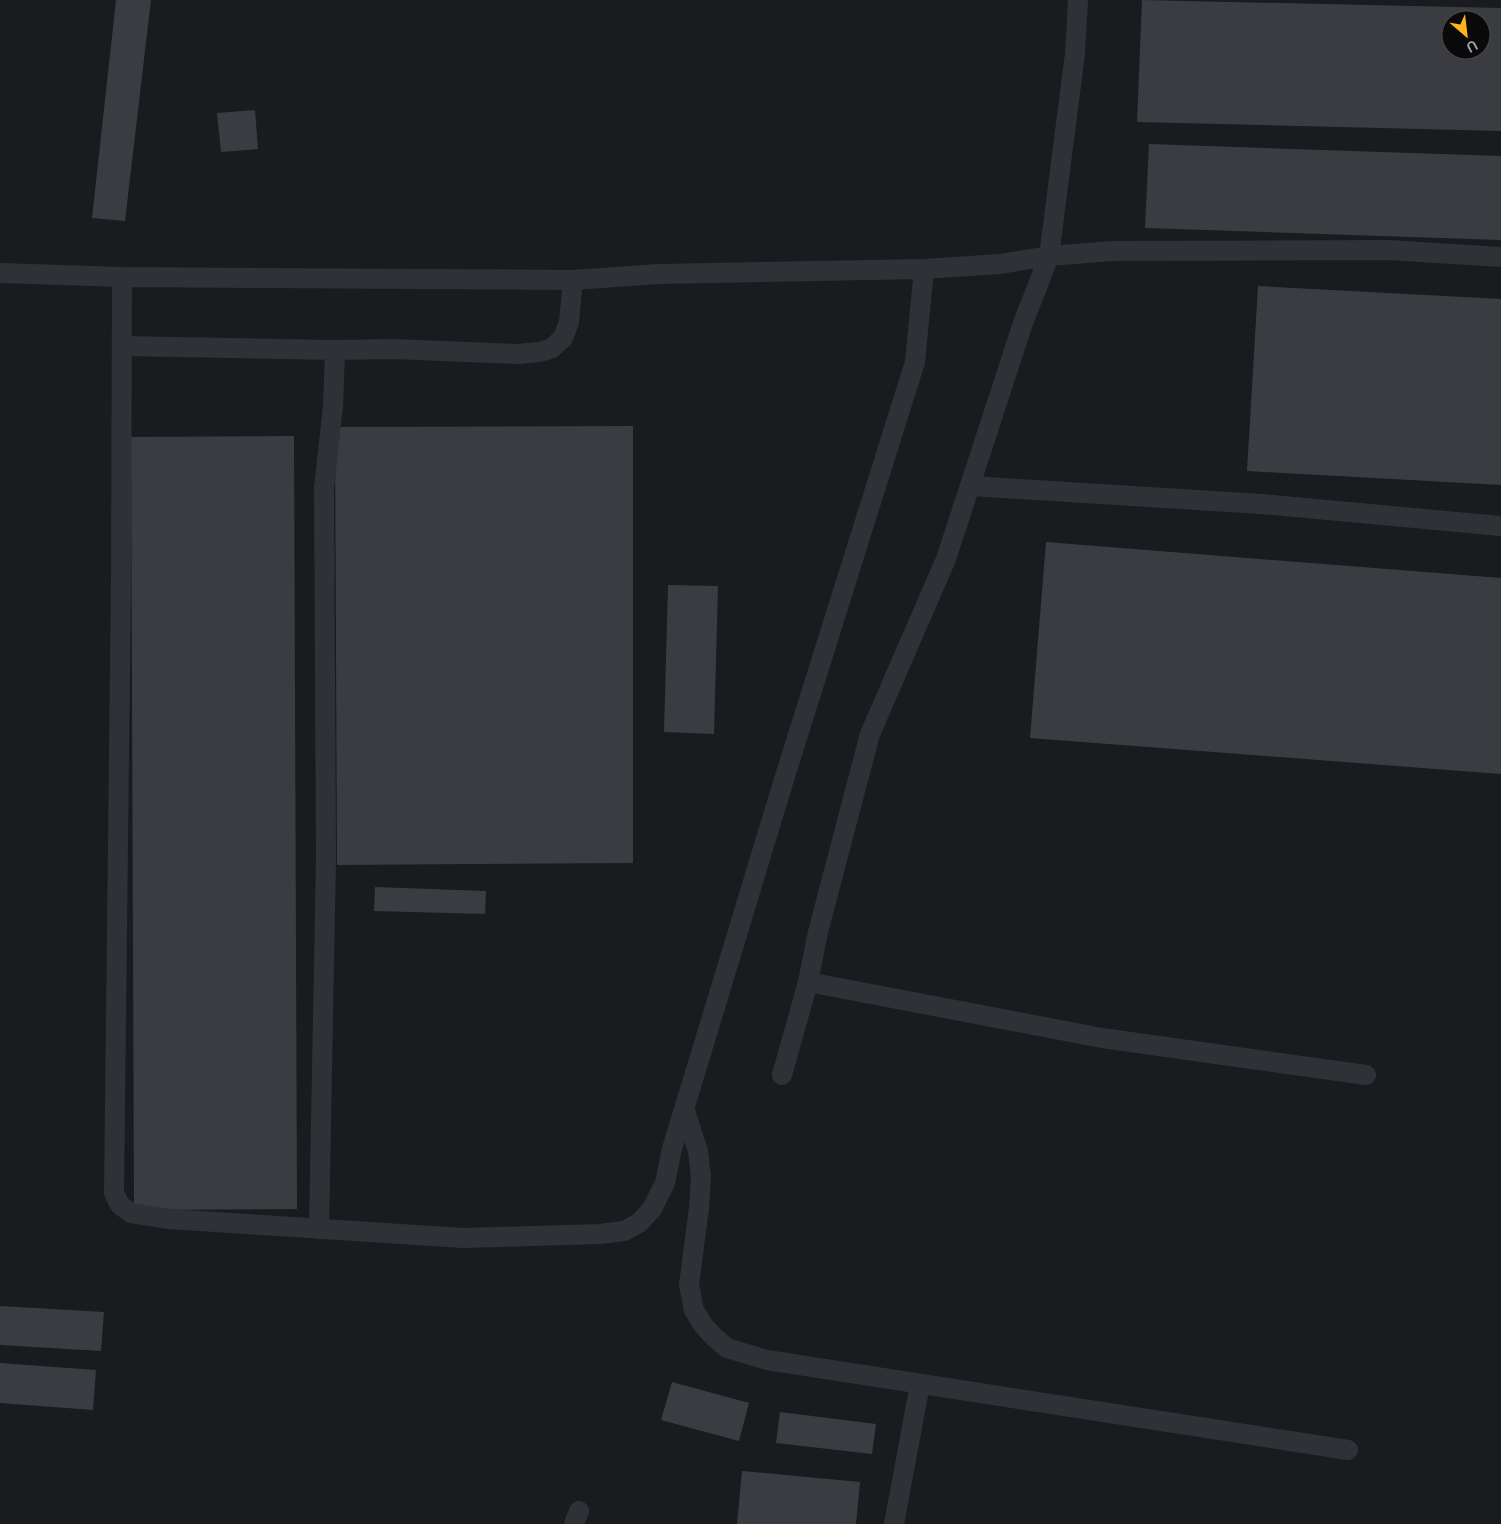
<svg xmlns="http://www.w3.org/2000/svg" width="1501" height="1524" viewBox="0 0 1501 1524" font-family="Lato,sans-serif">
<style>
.built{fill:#1a1b1e;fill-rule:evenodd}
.building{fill:#3b3c41;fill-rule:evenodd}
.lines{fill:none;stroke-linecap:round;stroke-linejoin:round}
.lane{stroke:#303136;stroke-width:20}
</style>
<rect width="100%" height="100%" fill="#0f0f11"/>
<!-- built -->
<path class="built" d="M0 0H1501V1524H0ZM1451 20H1481V50H1451Z"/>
<!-- building -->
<path class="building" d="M116 0H151L125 221 92 218Z
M1142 0 1501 8V131L1137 122ZM1451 20H1481V50H1451Z
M255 110 258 149 221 152 217 113Z
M1149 144 1501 156V240L1145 228Z
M1258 286 1501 299V485L1247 471Z
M633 426V863L337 865 335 427Z
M294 436 297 1209 134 1210 131 437Z
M1046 542 1501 578V774L1030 738Z
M668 585 718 586 714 734 664 732Z
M375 887 486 891 485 914 374 911Z
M0 1306 104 1312 101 1351 0 1345Z
M0 1363 96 1370 93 1410 0 1403Z
M672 1382 749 1403 739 1441 661 1420Z
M780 1412 876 1424 872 1454 776 1443Z
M742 1471 860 1482 856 1524H737Z"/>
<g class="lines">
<!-- lane -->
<path class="lane" d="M924 269 1000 264 1049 256 1075 54 1078 0
M0 273 122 277 573 280 659 274 924 269 915 362 786 773 672 1149 665 1183 652 1209 639 1223 624 1231 600 1234 463 1238 169 1219 131 1213 120 1205 114 1193 121 579 122 277
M122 346 335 350
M971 486 1261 504 1501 526
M808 982 1102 1038 1366 1075
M782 1075 808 982 818 932 870 734 946 559 1022 326 1049 256 1112 251 1388 250 1501 257
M685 1111 698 1151 701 1177 699 1208 689 1285 694 1310 703 1325 714 1337 727 1348 767 1360 1348 1450
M319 1229 326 858 324 488 333 406 335 350 393 349 518 354 540 352 552 348 563 338 569 322 573 280
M574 1524 579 1511
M894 1524 920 1384"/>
</g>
<!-- north arrow -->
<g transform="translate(1466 35) rotate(152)"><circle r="24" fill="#0a0a0b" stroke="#45484e"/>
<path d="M0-4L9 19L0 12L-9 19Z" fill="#ffb519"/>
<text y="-8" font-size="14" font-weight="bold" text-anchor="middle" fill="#9ea4b3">U</text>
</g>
</svg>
